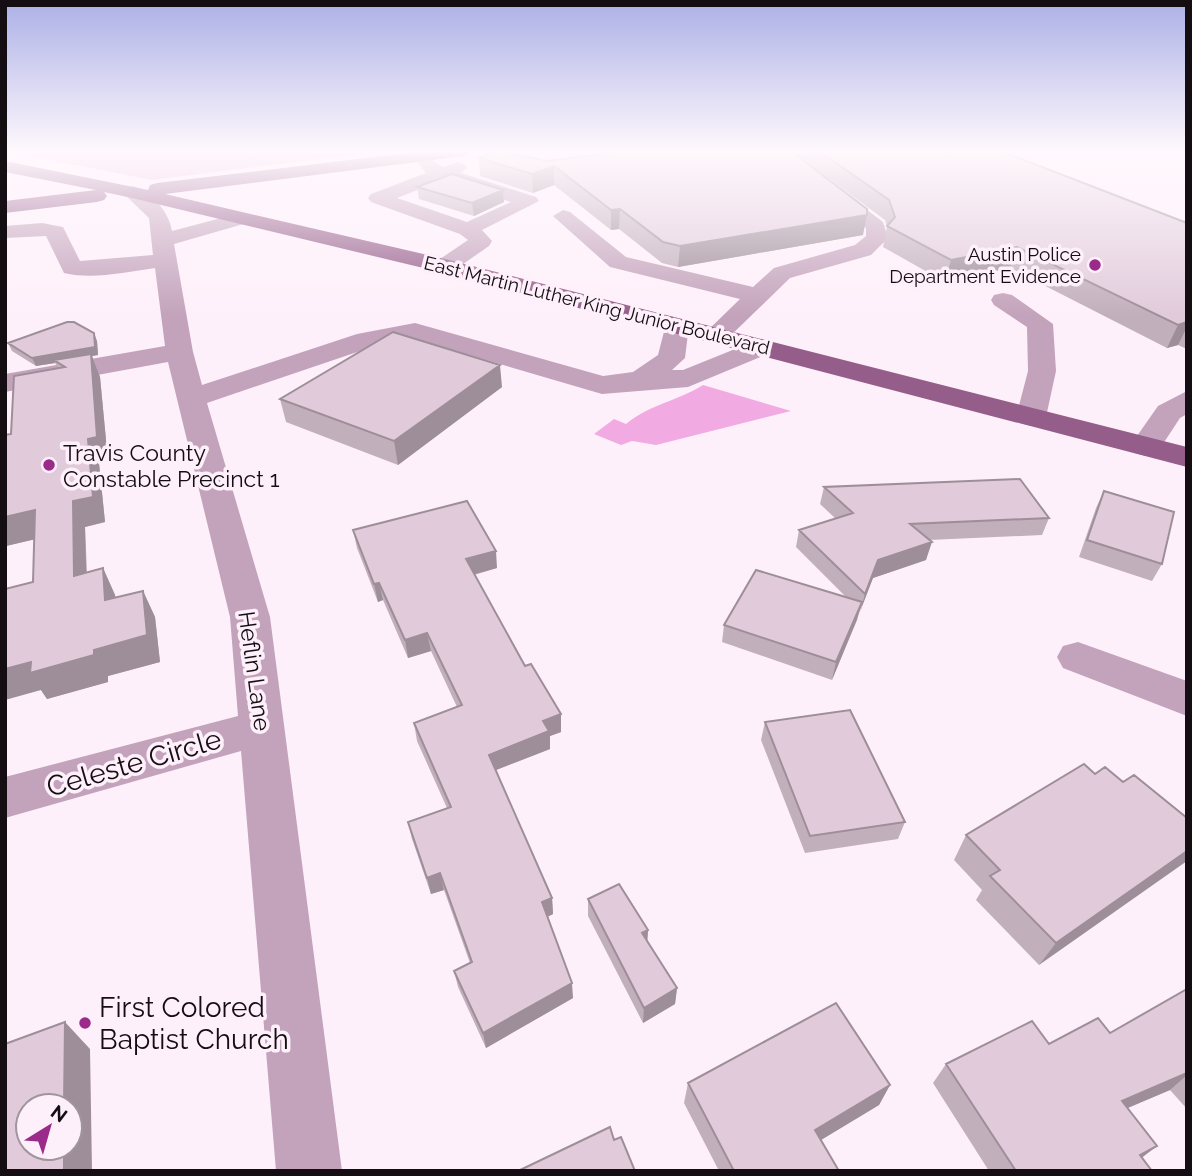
<svg xmlns="http://www.w3.org/2000/svg" width="1192" height="1176" viewBox="0 0 1192 1176" font-family="Raleway,sans-serif">
<style>
.green{fill:#e9b9de}
.water{fill:#f2aae2}
.lines{fill:none;stroke-linecap:round;stroke-linejoin:round}
.minor{fill:#c3a3bb;fill-rule:evenodd}
.major{fill:#955e8a;fill-rule:evenodd}
.wall{fill:#c2afbc}
.shaded-wall{fill:#9e8e99}
.building{fill:#e1cbdb;stroke:#9e8e99;stroke-width:2}
.poi-dot{fill:#9b2b8a;stroke:#fef0fa;stroke-width:2.5}
.labels{text-anchor:middle;dominant-baseline:central;stroke-width:7;stroke-linejoin:round;paint-order:stroke}
.far-poi-label{font-size:19px;fill:#140d12;stroke:#fef0fa;text-anchor:end}
.far-street-label{font-size:19px;fill:#140d12;stroke:#fef0fa}
.poi-label{font-size:23px;fill:#140d12;stroke:#fef0fa;text-anchor:start}
.street-label{font-size:23px;fill:#140d12;stroke:#fef0fa}
.near-street-label{font-size:28px;fill:#140d12;stroke:#fef0fa}
.near-poi-label{font-size:28px;fill:#140d12;stroke:#fef0fa;text-anchor:start}
</style>
<rect width="100%" height="100%" fill="#fef0fa"/>
<!-- green -->
<path class="green" d="M5 151H386L152 180Z"/>
<!-- water -->
<path class="water" d="M703 385 791 411 656 445 632 441 621 445 594 434 614 419 626 424C652 403 676 402 703 385Z"/>
<g class="lines">
<!-- minor -->
<path class="minor" d="M422 151 428 152 435 163 443 167 458 162 464 164 467 168 461 173 536 197 539 201 482 230 492 241 489 246 453 271H437L433 266 437 261 468 240 460 234 371 202 368 198 371 194 426 173 413 156ZM443 180 511 202 467 222 397 198Z
M770 151H789L883 222 888 238 871 255 790 278 725 341H707L703 335 740 299 610 267 553 216 563 210 570 212 626 257 753 287 774 268 855 245 866 236V228Z
M132 186C152 191 169 212 172 231L240 213 250 219 247 223 174 244 193 352 202 385 357 334 415 323 603 376 633 372 658 355 667 320H685L689 325 685 358 672 370H683L760 339 770 341 773 347 770 353 688 387 602 394 414 339 372 347 207 403 270 617 342 1171H276L241 751 5 818V777L238 716 230 617 168 362 5 392V374L165 346 155 268C125 272 93 280 64 273L46 236 5 238V226L42 223 63 227 80 261 153 255 149 218 122 192Z
M1003 293 1012 295 1053 324 1056 371 1046 417 1042 423 1031 426 1020 423 1016 417 1028 371 1027 327 994 305 991 300 994 295Z
M1187 391V414L1180 418 1157 453 1146 456 1135 453 1130 446 1158 406Z
M1078 642 1187 681V716L1063 668 1057 657 1063 646Z"/>
<!-- major -->
<path class="major" d="M425 151H473L464 156 165 194 445 259 1187 447V467L440 272 132 198 104 192 107 196 104 200 97 202 5 213V201L96 190 5 172V161L148 190 150 185 157 183Z"/>
</g>
<!-- wall -->
<path class="wall" d="M500 151 863 235 678 267 662 263 619 229 611 230 554 185 533 193 480 176 479 158Z
M792 151H941L1187 223V349L1178 345 1167 348 1010 268 945 282 883 247 887 227 885 220Z
M417 187 503 190 504 202 474 216 419 199Z
M97 341 98 355 92 356 100 377 108 461 99 463 105 522 85 527 87 572 103 568 115 595 116 598 143 591 155 617 160 662 108 676V682L47 699 41 690 33 582 35 539 6 546 11 434 58 368 55 363 36 366 12 351 8 343Z
M502 387 398 465 286 422 280 399Z
M824 487 1049 518 1042 535 929 540 926 560 873 578 832 680 722 642 724 625 846 597 796 547 799 530 836 519 820 504Z
M1104 491 1162 564 1152 581 1079 557 1096 508Z
M353 530 497 568 474 575 525 666 561 714V732L550 736V749L496 770 552 898 553 914 547 917 573 998 486 1048 458 987 454 971 470 963 444 890 431 894 412 839 408 822 447 808 417 741 414 723 457 707 431 651 408 658 383 600 378 602 357 548Z
M765 722 905 822 898 839 805 853 761 740Z
M1095 774 1123 782 1187 818 1039 965 976 900 982 890 954 860 966 835Z
M588 899 648 930 647 942 677 988 675 1004 643 1023 588 916Z
M1187 989V1109L1170 1090 1127 1108 1142 1157 1152 1171H989L933 1083 946 1064 1110 1033Z
M688 1083 890 1085 879 1105 821 1140 839 1171H719L684 1103Z"/>
<!-- shaded-wall -->
<path class="shaded-wall" d="M554 166V185L533 193 532 174Z
M503 190 504 202 474 216 472 203Z
M620 209 619 229 611 230V210Z
M867 215 863 235 678 267 680 246Z
M1017 247 1010 268 945 282 951 260Z
M1187 322V327L1178 345 1167 348 1178 325Z
M94 333 97 341 98 355 92 356 100 377 108 461 99 463 105 522 85 527 87 602 74 576 73 501 88 439 91 356 54 360 55 363 36 366 32 358Z
M500 365 502 387 398 465 394 441Z
M35 510 49 536 6 546 5 516Z
M932 542 926 560 873 578 860 612 865 594 878 560Z
M496 551 497 568 468 576 466 559Z
M103 568 115 595 118 627 105 600Z
M379 583 383 600 378 602 374 584Z
M143 591 155 617 160 662 108 676V682L47 699 41 690 5 700V669L31 662 94 650Z
M862 602 857 620 832 680 836 662Z
M427 633 431 651 408 658 405 640Z
M561 714V732L550 736V749L491 772 489 755 543 721Z
M1187 851V861L1039 965 1056 943Z
M440 873 444 890 431 894 427 878Z
M552 898 553 914 543 919 542 902Z
M648 930 647 946 642 933Z
M572 983 573 998 486 1048 483 1033Z
M677 988 675 1004 643 1023 644 1008Z
M65 1022 90 1049 92 1171H64V1148H70V1106H64Z
M1187 1073V1075L1170 1090 1102 1119 1122 1101Z
M890 1085 879 1105 806 1149 815 1130Z
M1157 1146 1135 1163 1140 1155Z"/>
<!-- building -->
<path class="building" d="M500 151 547 161 627 151H791L867 209V215L680 246 663 242 620 209 611 210 554 166 532 174 479 158Z
M819 151H941L946 153 962 151H1001L1187 223V322L1178 325 1017 247 951 260 887 226 895 217 889 200Z
M452 174 503 190 472 203 417 187Z
M67 322H74L94 333 95 347 32 358 8 343Z
M393 332 500 365 394 441 280 399Z
M91 354 97 437 88 439 93 497 73 501 74 576 103 568 105 600 143 591 147 635 94 650V655L30 673 31 662 5 669V589L33 582 35 510 5 517V435L11 434 14 376 65 367 54 360Z
M1020 479 1049 518 910 524 932 542 878 560 865 594 799 530 853 513 824 487Z
M1104 491 1174 512 1162 564 1087 540Z
M467 501 496 551 466 559 525 666 531 664 561 714 543 721 549 731 489 755 552 898 542 902 572 983 483 1033 454 971 472 962 440 873 427 878 408 822 451 807 414 723 462 705 427 633 405 640 379 583 374 584 353 530Z
M756 570 862 602 836 662 724 625Z
M850 710 905 822 810 836 765 722Z
M1084 764 1095 774 1105 767 1123 782 1134 775 1187 818V851L1056 943 990 876 1000 870 966 835Z
M619 884 648 930 642 933 677 988 644 1008 588 899Z
M1187 989V1073L1122 1101 1157 1146 1140 1155 1152 1171H1016L946 1064 1032 1021 1049 1044 1098 1018 1110 1033Z
M836 1003 890 1085 815 1130 839 1171H734L688 1083Z
M65 1022 64 1106H28V1148H64V1171H5V1044Z
M610 1127 614 1140 621 1137 635 1171H518Z"/>
<!-- sky -->
<linearGradient id="sky" x2="0" y2="1"><stop stop-color="#acb0e6"/><stop offset="0.48" stop-color="#fff8fd"/><stop offset="1" stop-color="#fff8fd" stop-opacity="0"/></linearGradient>
<rect width="1192" height="315" fill="url(#sky)"/>
<!-- markers -->
<g class="poi-dot">
<circle cx="1095" cy="265" r="7"/>
<circle cx="49" cy="465" r="7"/>
<circle cx="85" cy="1023" r="7"/>
</g>
<g class="labels">
<!-- far-poi labels -->
<g class="far-poi-label">
<text x="1081" y="254">Austin Police<tspan x="1081" dy="22">Department Evidence</tspan></text>
</g>
<!-- far-street labels -->
<g class="far-street-label">
<text transform="translate(597 305) rotate(14)">East Martin Luther King Junior Boulevard</text>
</g>
<!-- poi labels -->
<g class="poi-label">
<text x="63" y="452">Travis County<tspan x="63" dy="26">Constable Precinct 1</tspan></text>
</g>
<!-- street labels -->
<g class="street-label">
<text transform="translate(255 671) rotate(82)">Heflin Lane</text>
</g>
<!-- near-street labels -->
<g class="near-street-label">
<text transform="translate(134 763) rotate(-16)">Celeste Circle</text>
</g>
<!-- near-poi labels -->
<g class="near-poi-label">
<text x="99" y="1007">First Colored<tspan x="99" dy="32">Baptist Church</tspan></text>
</g>
</g>
<!-- border -->
<rect width="1192" height="1176" fill="none" stroke="#140d12" stroke-width="14"/>
<!-- north arrow -->
<g transform="translate(49 1127) rotate(37)"><circle r="33" fill="#fef0fa" stroke="#a0959d" stroke-width="2"/>
<path d="M0-5L12 26L0 18L-12 26Z" fill="#9b2b8a"/>
<text y="-10" font-size="19" font-weight="bold" text-anchor="middle" fill="#140d12">N</text>
</g>
</svg>
